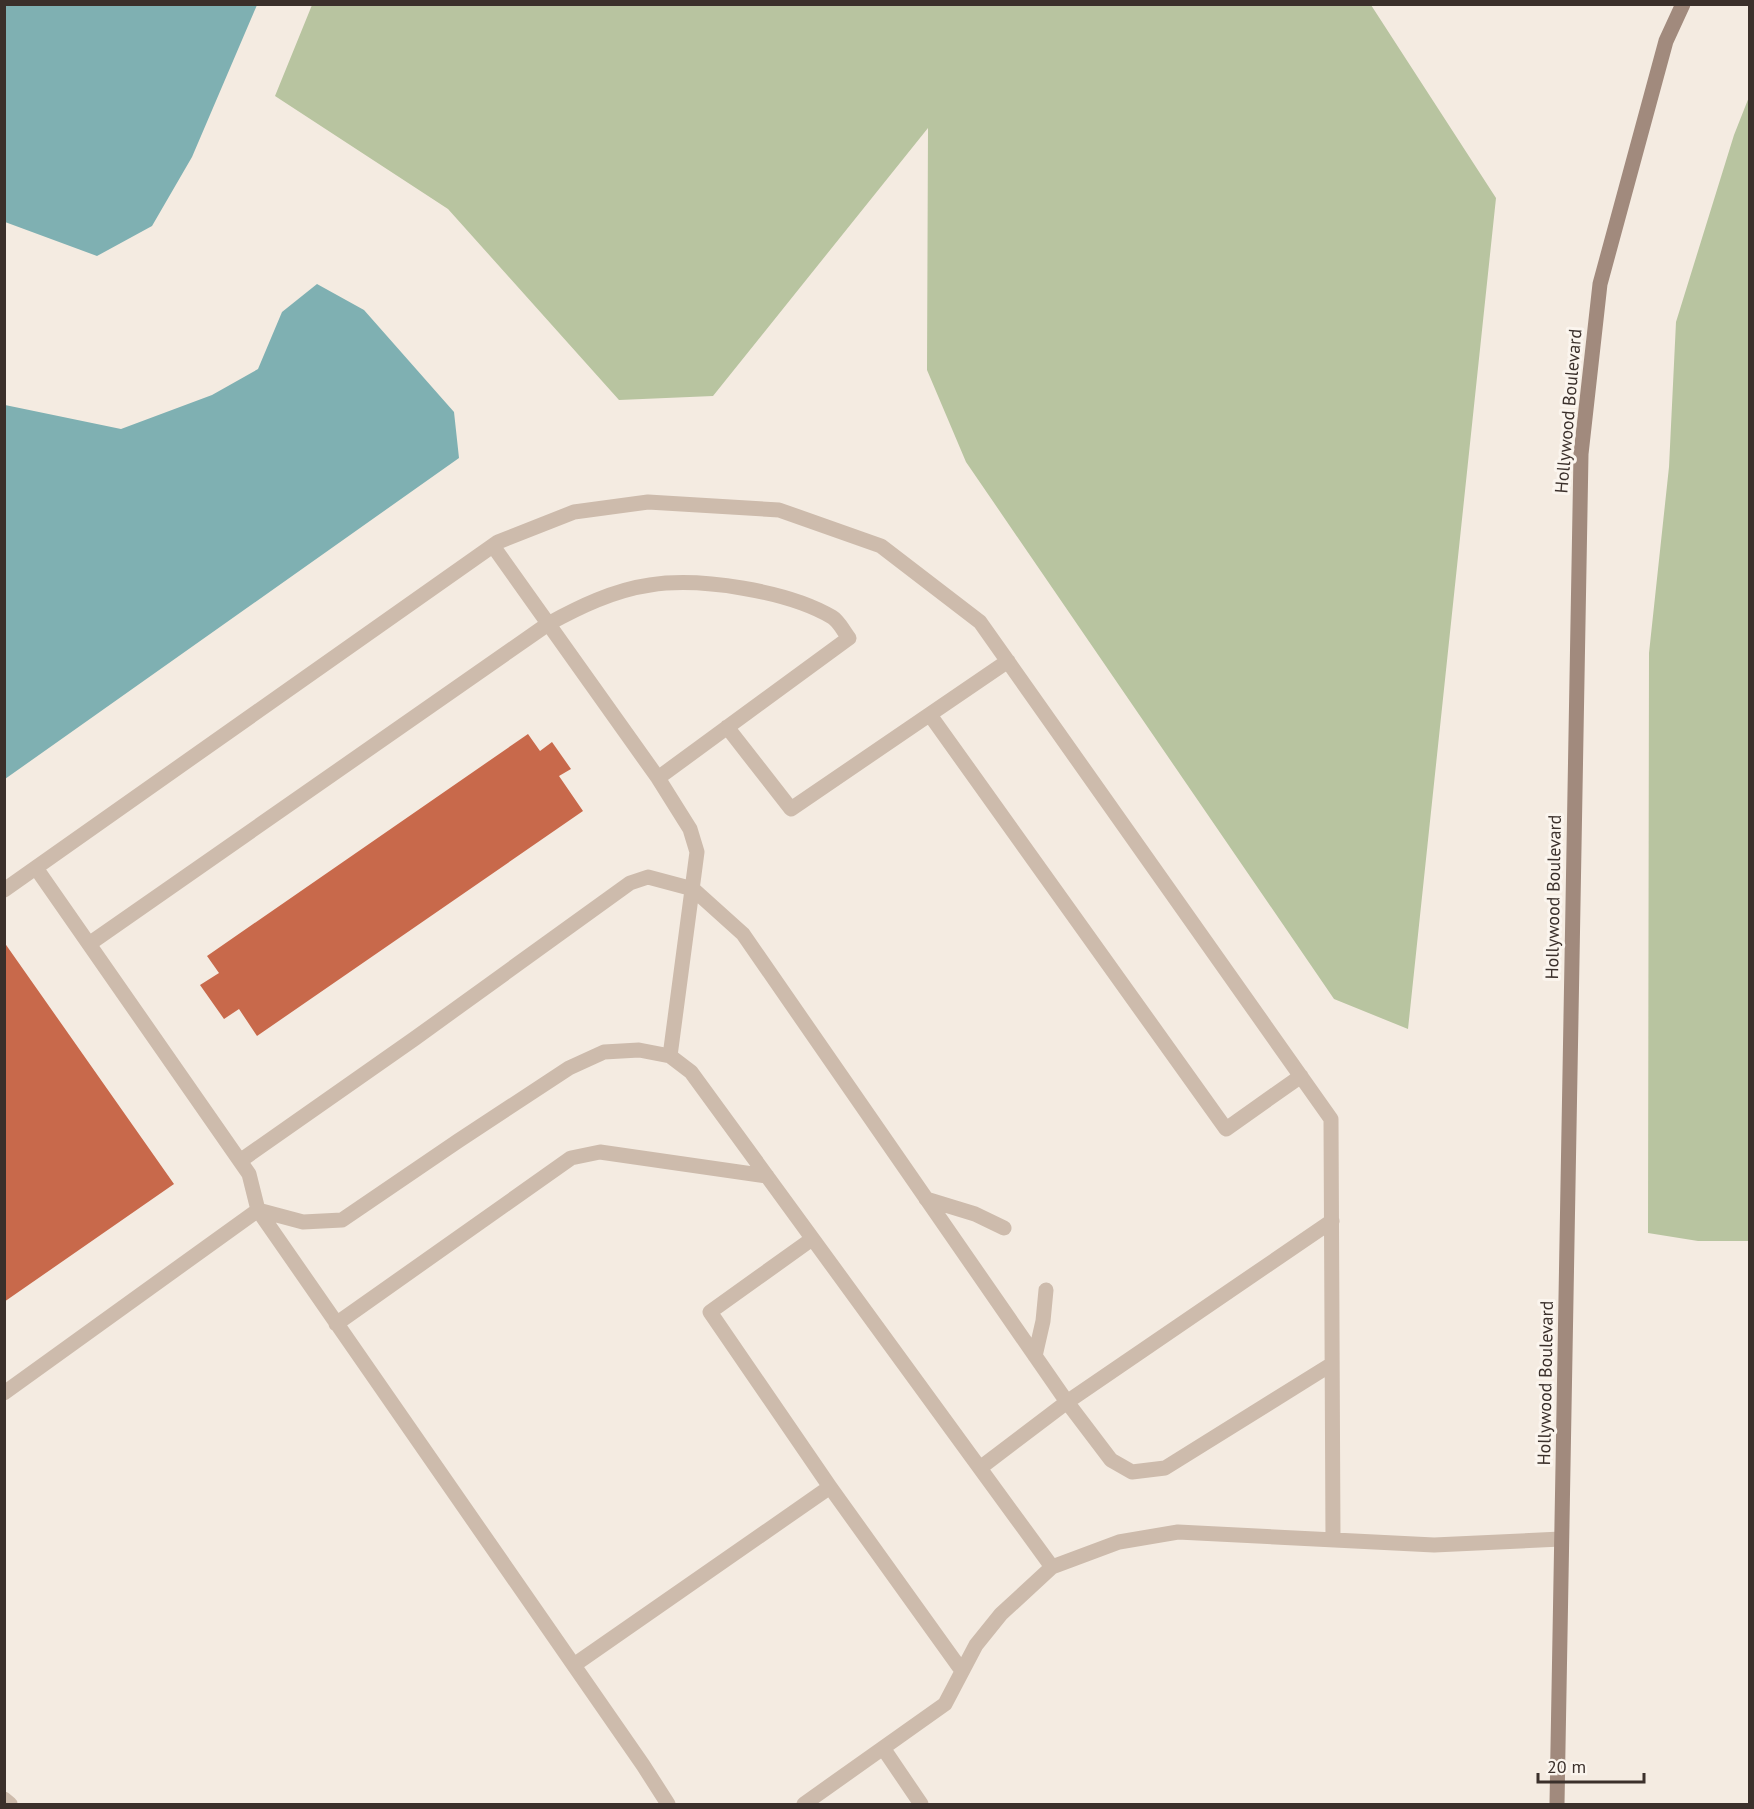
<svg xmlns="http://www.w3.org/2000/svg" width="1754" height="1809" viewBox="0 0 1754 1809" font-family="'PT Sans',sans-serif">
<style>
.green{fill:#b8c4a0}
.water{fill:#7fb0b2}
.building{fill:#c8694b}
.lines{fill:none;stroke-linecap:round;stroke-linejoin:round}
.lane{stroke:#cdbbac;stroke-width:15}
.secondary{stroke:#a18a7d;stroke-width:15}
.labels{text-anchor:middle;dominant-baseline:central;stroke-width:6;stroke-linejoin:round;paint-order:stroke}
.street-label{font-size:18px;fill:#3b302b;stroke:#fbf5ee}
</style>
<rect width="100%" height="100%" fill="#f4ebe1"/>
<!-- green -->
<path class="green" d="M312 5H1371L1496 198 1408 1029 1334 999 966 462 927 370 928 128 713 396 619 400 448 209 275 96Z
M1749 97 1750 1241H1698L1648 1233 1649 653 1669 467 1676 322 1734 135Z"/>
<!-- water -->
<path class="water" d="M4 5H257L192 157 152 226 97 256 5 222Z
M317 284 364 310 454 412 459 458 5 779V405L121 429 212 395 258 369 282 312Z"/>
<!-- building -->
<path class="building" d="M528 734 540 751 552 742 571 769 559 776 583 811 257 1036 239 1009 224 1019 200 985 219 973 207 956Z
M4 942 174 1184 4 1302Z"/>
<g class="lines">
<!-- lane -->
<path class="lane" d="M493 546 658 778 690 829 697 852 670 1056
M930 715 1226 1129 1301 1076
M727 727 791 809 1008 661
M36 868 249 1174 258 1210 643 1765 668 1804
M4 890 498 542 574 512 648 502 779 510 881 546 980 622 1331 1119 1333 1540
M89 944 548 624C579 607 614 590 650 585 700 577 788 591 832 617 839 621 844 632 849 638L658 778
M240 1161 414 1039 630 883 648 877 693 889 743 934 1067 1402 980 1468
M926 1199 975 1214 1004 1228
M258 1210 303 1222 342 1220 458 1141 569 1068 604 1052 639 1050 670 1056 691 1072 1052 1567 1119 1542 1178 1532 1434 1545 1561 1539
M1332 1221 1067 1402 1111 1460 1132 1472 1165 1468 1332 1364
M812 1239 710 1312 830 1487 962 1671
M336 1324 571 1158 600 1152 767 1176
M1035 1356 1043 1321 1046 1290
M4 1393 258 1210
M574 1665 830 1487
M883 1748 921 1804
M4 1799 10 1804
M804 1804 945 1704 976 1645 1001 1614 1052 1567"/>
<!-- secondary -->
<path class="secondary" d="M1557 1804 1581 454 1600 284 1666 41 1683 4"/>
</g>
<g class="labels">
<!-- street labels -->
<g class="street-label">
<text transform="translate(1568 411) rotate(-85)">Hollywood Boulevard</text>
<text transform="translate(1553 897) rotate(-89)">Hollywood Boulevard</text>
<text transform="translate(1545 1383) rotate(-89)">Hollywood Boulevard</text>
</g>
</g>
<!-- border -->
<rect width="1754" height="1809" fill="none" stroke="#3b302b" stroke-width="12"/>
<!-- scale -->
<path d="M1538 1773v9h106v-9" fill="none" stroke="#3b302b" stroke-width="3"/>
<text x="1547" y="1773" font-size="18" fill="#3b302b" stroke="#fbf5ee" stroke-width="4.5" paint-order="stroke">20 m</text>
</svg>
